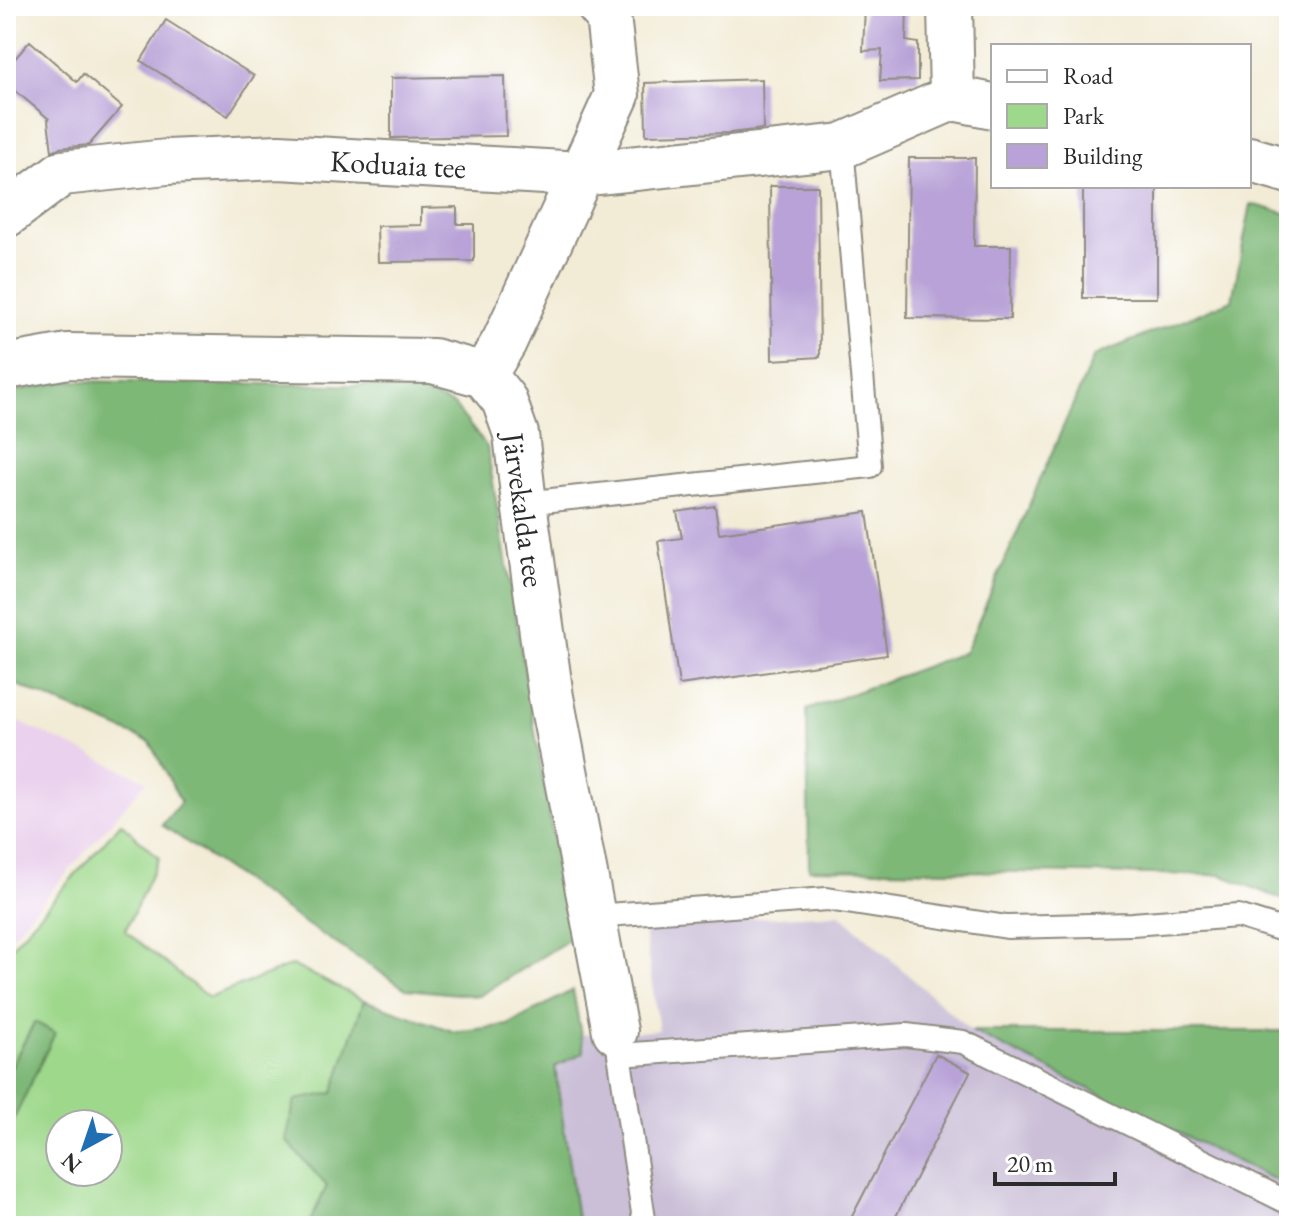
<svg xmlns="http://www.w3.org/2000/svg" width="1295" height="1232" viewBox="0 0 1295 1232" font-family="'EB Garamond',serif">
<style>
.built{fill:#ead1ed}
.industrial{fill:#cabfd7}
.green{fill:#9ed88b;stroke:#64825b;stroke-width:2;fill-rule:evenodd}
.forest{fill:#7eb877;stroke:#547251;stroke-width:2}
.building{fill:#b8a2d7}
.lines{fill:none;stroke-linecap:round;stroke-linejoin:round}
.service-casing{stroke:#8e8b80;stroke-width:26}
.minor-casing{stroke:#8e8b80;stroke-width:48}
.service{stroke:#fff;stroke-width:22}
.minor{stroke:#fff;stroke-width:44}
.labels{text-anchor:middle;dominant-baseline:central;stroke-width:7;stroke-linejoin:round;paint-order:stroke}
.street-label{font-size:30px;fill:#2b2b2b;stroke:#fff}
</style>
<rect width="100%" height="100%" fill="#fff"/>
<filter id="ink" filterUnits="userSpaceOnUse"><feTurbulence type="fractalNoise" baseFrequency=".0125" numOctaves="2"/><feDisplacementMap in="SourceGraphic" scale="16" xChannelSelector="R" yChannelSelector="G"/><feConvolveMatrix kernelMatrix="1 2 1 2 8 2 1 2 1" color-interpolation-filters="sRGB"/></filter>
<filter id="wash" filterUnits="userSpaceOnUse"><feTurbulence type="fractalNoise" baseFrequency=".006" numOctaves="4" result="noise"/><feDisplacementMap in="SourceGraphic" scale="32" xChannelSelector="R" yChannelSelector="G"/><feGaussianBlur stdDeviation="1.8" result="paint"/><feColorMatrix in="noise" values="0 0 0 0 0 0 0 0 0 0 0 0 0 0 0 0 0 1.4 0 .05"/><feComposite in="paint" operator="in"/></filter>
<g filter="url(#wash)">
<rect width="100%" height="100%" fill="#f2ebd5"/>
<!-- built -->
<path class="built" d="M6 716 147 781 6 943Z"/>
<!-- industrial -->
<path class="industrial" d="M840 914 971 1031 1289 1187V1226H578L548 1038 615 1031 640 1032 659 1030 643 924Z"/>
<!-- green -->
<path class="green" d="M121 823 159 858 125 931 209 998 292 965 364 1000 333 1094 295 1101 286 1140 327 1186 308 1226H6V1135L55 1033 34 1022 6 1076V953ZM60 1124H108V1172H60Z"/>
<!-- forest -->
<path class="forest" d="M1251 204 1289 214V902L1221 875 809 869 807 710 965 652 1094 356 1232 300Z
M62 381 408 386 454 405 487 447 570 939 479 996 406 989 303 922 162 825 181 802 150 742 6 680V393Z
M573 990 584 1052 555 1067 578 1226H308L327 1186 286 1140 295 1100 333 1093 364 1000 455 1032 508 1025Z
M35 1022 55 1033 6 1135V1076Z
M971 1031H1289V1187Z"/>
<g id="blocks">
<!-- building -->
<path class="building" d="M865 6H907L906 41 918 43V80L880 81 882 50 863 51Z
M166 20 254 76 228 116 141 61Z
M30 41 77 82 83 74 122 107 89 145 59 148 52 151 48 121 49 119 6 83V69Z
M505 76 506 136 391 138V78Z
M762 79 763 129 730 133 646 135 645 83Z
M909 158H975L974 246H1011L1010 319 907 318Z
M770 186H818L820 357 772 360Z
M1083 186H1157V298H1083Z
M457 207V224H474V261L378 262 377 226 421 225V208Z
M715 506 719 533 867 512 887 655 679 685 658 541 682 538 677 512Z
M936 1054 970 1072 891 1226H847Z"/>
</g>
</g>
<g filter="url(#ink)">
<use href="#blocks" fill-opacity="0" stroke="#8e8b80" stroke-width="2"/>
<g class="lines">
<defs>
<path id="service" d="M524 503 870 466 842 146
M593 916 827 899 1007 927 1132 924 1238 916 1289 932
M617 1040 645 1226
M619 1055 906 1035 963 1042 1289 1203"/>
<path id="minor" d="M950 6 952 98
M952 98 993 106
M1249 159 1289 171
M581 174 842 146 952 98
M581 174 617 95 608 16 599 6
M6 215 62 173 167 162 279 157 581 174 504 342 484 375
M6 367 68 356 433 361 484 375 504 400 516 434 524 503 551 697 615 1031"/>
</defs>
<!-- service casing -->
<use href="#service" class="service-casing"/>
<!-- minor casing -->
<use href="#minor" class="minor-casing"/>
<!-- service -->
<use href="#service" class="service"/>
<!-- minor -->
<use href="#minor" class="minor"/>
</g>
</g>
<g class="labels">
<!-- street labels -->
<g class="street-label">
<text transform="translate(398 164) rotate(3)">Koduaia tee</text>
<text transform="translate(524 510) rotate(82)">Järvekalda tee</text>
</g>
</g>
<!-- margin -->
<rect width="1295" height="1232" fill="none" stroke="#fff" stroke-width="32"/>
<!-- legend -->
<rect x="991" y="44" width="260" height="144" fill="#ffffff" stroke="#aaaaaa" stroke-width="2"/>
<rect x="1007" y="70" width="40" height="12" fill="#ffffff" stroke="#aaaaaa" stroke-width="2"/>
<text x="1063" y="84" font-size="24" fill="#2b2b2b">Road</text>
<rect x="1007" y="104" width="40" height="24" fill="#9ed88b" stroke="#aaaaaa" stroke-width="2"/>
<text x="1063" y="124" font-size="24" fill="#2b2b2b">Park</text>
<rect x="1007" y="144" width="40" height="24" fill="#b8a2d7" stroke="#aaaaaa" stroke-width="2"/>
<text x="1063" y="164" font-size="24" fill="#2b2b2b">Building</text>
<!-- north arrow -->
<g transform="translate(84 1148) rotate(220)"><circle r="38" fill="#ffffff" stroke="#aaaaaa" stroke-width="2"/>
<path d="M0-6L14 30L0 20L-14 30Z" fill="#1f6fb2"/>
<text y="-12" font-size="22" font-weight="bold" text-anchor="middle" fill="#2b2b2b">N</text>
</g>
<!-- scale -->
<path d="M995 1172v12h120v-12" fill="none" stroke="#2b2b2b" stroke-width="4"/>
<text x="1007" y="1172" font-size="24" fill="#2b2b2b" stroke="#ffffff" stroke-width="6" paint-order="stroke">20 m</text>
</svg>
